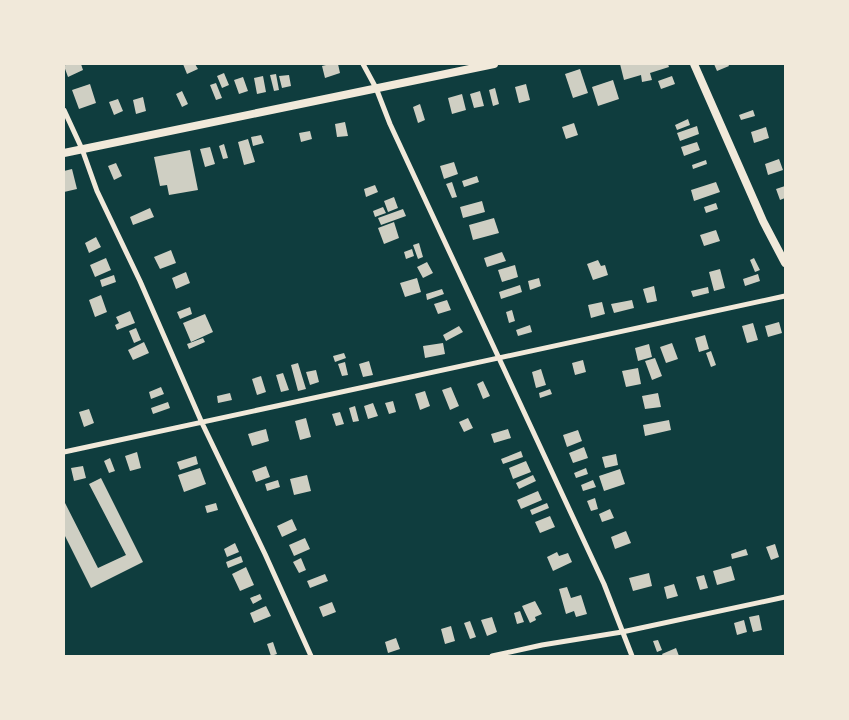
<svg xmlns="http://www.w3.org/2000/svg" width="849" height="720" viewBox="0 0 849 720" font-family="'Crimson Pro',serif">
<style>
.building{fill:#cfcfc3}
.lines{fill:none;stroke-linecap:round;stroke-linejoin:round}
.minor{stroke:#f1e9da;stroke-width:5}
.tertiary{stroke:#f1e9da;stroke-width:8}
</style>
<rect width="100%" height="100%" fill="#0f3d3e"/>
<!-- building -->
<path class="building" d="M67 64H81L83 70 68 77 64 66Z
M183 64H195L198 69 187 74Z
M330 64H338L340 73 325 78 322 66Z
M620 64H668L669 67 650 73 652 80 642 82 641 75 624 80Z
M714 64H728L729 66 717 71Z
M580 69 588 93 573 98 565 74Z
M224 73 229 85 222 88 217 76Z
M276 74 279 90 274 91 270 75Z
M289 75 291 86 282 88 279 76Z
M263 76 266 92 257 94 254 78Z
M672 76 675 84 661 89 658 81Z
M243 77 248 91 239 94 234 80Z
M613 80 619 99 598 106 592 87Z
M216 83 222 98 216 100 210 85Z
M90 84 96 103 79 109 72 90Z
M526 84 530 100 519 103 515 87Z
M495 88 499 104 493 106 489 90Z
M182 91 188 104 182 107 176 94Z
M480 91 484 106 474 108 470 94Z
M462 94 466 110 452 114 448 98Z
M143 97 146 111 136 114 133 100Z
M118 99 123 111 114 115 109 102Z
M420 104 425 120 418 123 413 107Z
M753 110 755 116 741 120 739 115Z
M688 119 690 125 677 130 675 125Z
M345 122 348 136 337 137 335 124Z
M574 123 578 135 566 139 562 127Z
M697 126 699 134 680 141 677 133Z
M766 127 769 138 754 143 751 132Z
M310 131 312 139 301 142 299 133Z
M261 135 264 143 253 146 251 137Z
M248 139 255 162 244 165 238 142Z
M697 142 700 150 684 156 681 147Z
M224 144 228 158 223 159 219 146Z
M210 147 215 164 205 167 200 149Z
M190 150 198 190 169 195 167 185 160 186 154 157Z
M779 159 783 170 768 175 765 164Z
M706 160 707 164 693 169 692 165Z
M454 162 458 174 444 179 440 166Z
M116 163 122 176 114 180 108 166Z
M72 169 77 189 64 192V171Z
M477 176 479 182 464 187 462 181Z
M452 182 457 197 452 198 446 184Z
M716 182 720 192 694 201 691 190Z
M375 185 378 192 366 197 364 189Z
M785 186V198L780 200 776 189Z
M394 197 398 208 388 212 384 201Z
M482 201 485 212 463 218 460 207Z
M716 203 718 209 706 213 704 207Z
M383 207 386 213 375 217 373 211Z
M150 208 154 217 133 225 130 217Z
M403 209 406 216 381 225 378 218Z
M494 218 499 233 473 240 469 225Z
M394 222 399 238 384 244 378 228Z
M716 230 720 241 704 246 700 235Z
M96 237 101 247 89 253 85 243Z
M419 243 423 257 418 259 413 245Z
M412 249 414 256 406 259 404 252Z
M171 250 176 263 160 269 154 257Z
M502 252 506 261 487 267 484 258Z
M106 258 111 270 95 277 90 265Z
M754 258 760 270 755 272 750 260Z
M598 260 601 266 605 265 608 275 593 280 587 264Z
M427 262 433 273 423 278 417 267Z
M515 265 518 277 502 282 498 270Z
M720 269 725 288 714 291 709 272Z
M186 272 190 283 176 289 172 278Z
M758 274 760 281 745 286 743 279Z
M114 275 116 282 102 287 100 280Z
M417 278 421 292 405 297 400 283Z
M539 278 541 286 530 290 528 281Z
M520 285 522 292 501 299 499 292Z
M654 286 657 301 647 303 643 289Z
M708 287 709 293 693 297 691 291Z
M442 289 444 294 427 300 426 294Z
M101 295 107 312 95 317 89 300Z
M447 300 451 310 438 314 434 304Z
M632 300 634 308 614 313 611 304Z
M602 302 605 314 591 318 588 305Z
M190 307 192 314 180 319 177 312Z
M512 310 515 321 509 323 506 312Z
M130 311 135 323 117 330 115 325 119 323 116 317Z
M205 314 213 332 191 342 183 323Z
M779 322 782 333 768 337 765 326Z
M753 323 758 340 747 343 742 326Z
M530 325 532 332 518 336 516 330Z
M459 326 463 332 446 341 443 335Z
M136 328 141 340 134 343 129 331Z
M705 335 709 349 699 352 695 338Z
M203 338 205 342 189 349 187 344Z
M144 342 149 353 133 360 128 350Z
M443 343 445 354 425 358 423 346Z
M672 343 678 359 666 363 660 347Z
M649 344 652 357 638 361 635 348Z
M711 351 716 365 711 367 706 353Z
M344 353 346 358 335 362 333 356Z
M655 358 662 376 652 380 645 361Z
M583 360 586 372 575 375 572 363Z
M369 361 373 375 363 377 359 364Z
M345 362 348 375 342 376 338 364Z
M298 363 306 389 298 391 291 365Z
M638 368 641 384 626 387 622 371Z
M541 369 546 385 536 388 532 372Z
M316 370 319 382 310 385 306 372Z
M283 373 289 390 281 392 276 375Z
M261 376 266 392 257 395 252 379Z
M483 381 490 396 483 399 477 384Z
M161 387 164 394 151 399 149 392Z
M451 387 459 406 450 410 442 390Z
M550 389 552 394 540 398 539 393Z
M425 391 430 406 420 410 415 394Z
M230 393 232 400 218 403 217 396Z
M658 393 661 407 645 409 642 396Z
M393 401 396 412 389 414 385 403Z
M168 402 170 408 153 414 151 408Z
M373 403 378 416 368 419 364 406Z
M355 406 359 421 353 422 349 408Z
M89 409 94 423 84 427 79 412Z
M340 412 344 424 336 426 332 414Z
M306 418 311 437 300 440 295 421Z
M468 418 473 428 464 432 459 422Z
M669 420 671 430 645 436 643 425Z
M266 429 269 441 252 446 248 434Z
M508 429 511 438 494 443 491 434Z
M578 430 582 441 567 447 563 435Z
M584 447 588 458 573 463 569 453Z
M521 451 523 457 503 464 501 459Z
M137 452 141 468 130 471 125 456Z
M616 454 618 465 605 468 602 457Z
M196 456 198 464 180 470 177 462Z
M110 458 115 471 109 473 104 461Z
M526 461 531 472 513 479 509 468Z
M83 466 86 478 74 481 71 468Z
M266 466 270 477 256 482 252 471Z
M200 468 206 484 184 492 178 475Z
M586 468 588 474 576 478 574 473Z
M620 469 625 484 604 491 599 476Z
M307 475 311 491 294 495 290 479Z
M533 475 536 481 519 489 516 483Z
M101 478 143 562 91 588 64 534V501L98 568 126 555 89 484Z
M278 480 280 487 267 491 265 484Z
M593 480 596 487 583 491 581 485Z
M538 491 542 500 521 509 517 500Z
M595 498 598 509 591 511 587 501Z
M216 503 218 510 207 513 205 506Z
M547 503 549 508 532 515 530 510Z
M610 509 614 518 602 522 599 514Z
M550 516 555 527 540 533 535 522Z
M292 519 297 530 282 537 277 526Z
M626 531 631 543 615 549 611 537Z
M305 538 310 549 294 556 289 545Z
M235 543 239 552 227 557 224 549Z
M775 544 779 557 771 560 766 547Z
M746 549 748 555 732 559 731 554Z
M557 552 559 556 568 553 572 562 553 571 547 557Z
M241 556 243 562 228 568 226 562Z
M301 558 306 570 299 573 293 562Z
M731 566 735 580 717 585 713 571Z
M246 567 254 585 240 591 232 574Z
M649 573 652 586 633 591 629 578Z
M325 574 328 581 310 588 307 581Z
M704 575 708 588 700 590 696 577Z
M674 584 678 596 667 599 664 587Z
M567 587 571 598 581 595 587 614 576 617 574 611 566 614 559 589Z
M260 594 262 599 253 604 250 598Z
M535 601 542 614 535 617 536 620 530 623 522 606Z
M332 602 336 612 323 617 319 607Z
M266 606 271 616 254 623 250 613Z
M520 611 524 622 517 624 514 613Z
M759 615 762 630 753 632 749 617Z
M492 617 497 632 487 636 481 620Z
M744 620 747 632 737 635 734 623Z
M470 621 476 637 470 639 464 623Z
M451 626 455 641 445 644 441 629Z
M396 638 400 649 388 653 385 642Z
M658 640 662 650 657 652 653 641Z
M273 642 277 654 271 656 267 644Z
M676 648 679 656H663L662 654Z"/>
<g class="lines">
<!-- minor -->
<path class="minor" d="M363 64 376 88 390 124 604 584 632 656
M64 110 82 149 97 191 140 281 202 423 265 554 311 656
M64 452 785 296
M492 656 542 645 622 632 785 597"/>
<!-- tertiary -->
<path class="tertiary" d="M694 64 763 221 785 263
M64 153 494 64"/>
</g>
<!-- border -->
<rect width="849" height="720" fill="none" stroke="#f1e9da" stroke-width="130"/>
</svg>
